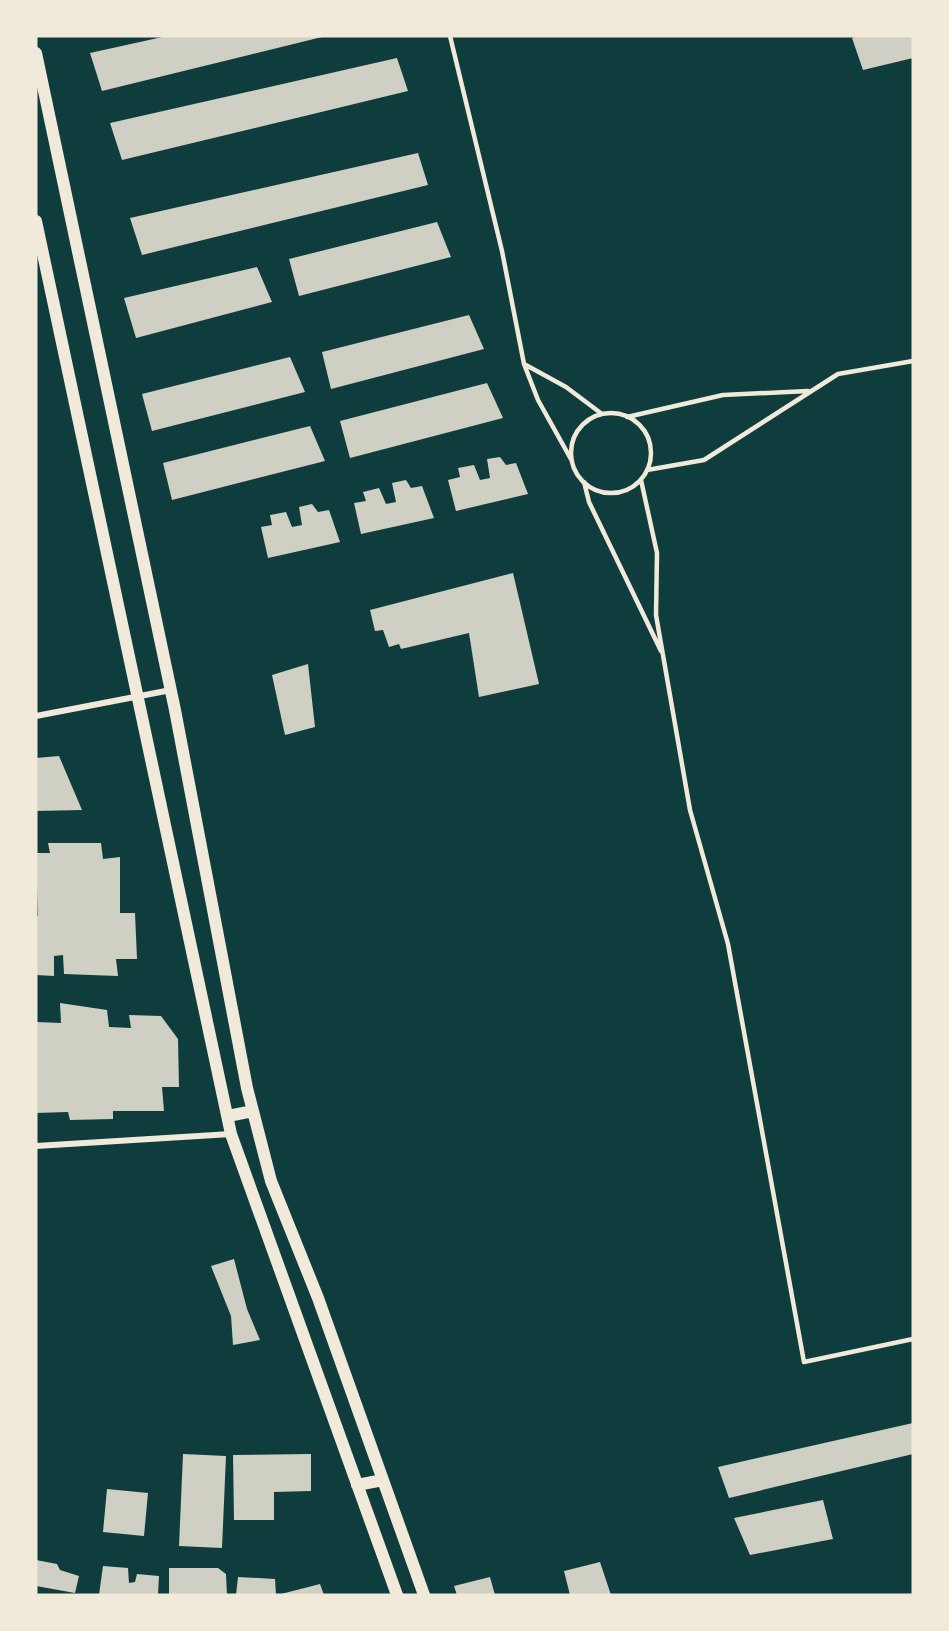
<svg xmlns="http://www.w3.org/2000/svg" width="949" height="1631" viewBox="0 0 949 1631" font-family="'Varela Round',sans-serif">
<style>
.building{fill:#cfcfc3}
.lines{fill:none;stroke-linecap:round;stroke-linejoin:round}
.service{stroke:#f1e9da;stroke-width:4.5}
.minor{stroke:#f1e9da;stroke-width:6}
.secondary{stroke:#f1e9da;stroke-width:12}
</style>
<rect width="100%" height="100%" fill="#0f3d3e"/>
<!-- building -->
<path class="building" d="M167 36H322V37L102 91 90 53Z
M858 36H913V58L863 70 852 38Z
M397 58 408 91 122 160 110 123Z
M418 153 428 185 142 255 130 218Z
M437 222 451 257 299 296 289 259Z
M257 267 272 302 136 338 124 298Z
M469 315 484 349 331 389 322 352Z
M290 357 305 392 152 431 142 394Z
M487 383 503 418 350 458 340 421Z
M310 426 325 461 172 500 163 463Z
M500 457 506 465 516 463 528 494 456 511 448 480 460 477 458 468 474 465 480 480 490 478 487 459Z
M406 480 411 488 422 486 434 518 361 534 354 503 366 501 363 492 379 488 386 504 396 502 392 483Z
M312 504 318 512 329 510 340 542 268 558 261 527 272 525 270 515 286 512 292 527 302 525 299 507Z
M513 573 539 684 479 697 469 633 401 649 399 644 389 647 383 630 375 631 370 610Z
M308 664 315 727 285 735 272 675Z
M59 756 82 810 36 811V758Z
M48 843H101L103 859 120 857V913H135L137 959H116L118 976 64 974 63 955 54 956V976L36 975V916H38L36 853H50Z
M60 1003 107 1010 109 1027 131 1028 129 1015 161 1016 178 1039 179 1087H162L164 1111H113V1119L70 1120 68 1112 36 1113V1022L61 1023Z
M234 1259 247 1309 260 1340 233 1345 231 1316 211 1266Z
M913 1423V1454L729 1498 718 1467Z
M183 1454 226 1456 222 1548 179 1546Z
M311 1454V1491L274 1492V1520H234L233 1455Z
M107 1489 148 1493 144 1536 103 1532Z
M823 1500 833 1539 750 1555 734 1518Z
M36 1560 57 1564 60 1570 79 1576 75 1593 36 1586Z
M600 1562 611 1595H570L564 1571Z
M103 1566 128 1568 129 1583 135 1582 137 1574 159 1576 158 1595H99Z
M169 1568H218L226 1574 227 1595H169Z
M238 1577 275 1579 276 1595H236Z
M490 1577 495 1595H457L454 1586Z
M320 1584 324 1595H281V1594Z"/>
<g class="lines">
<!-- service -->
<path class="service" d="M450 36 502 251 524 364 538 400 572 461
M524 364 566 387 602 414
M571 453a40 40 0 1 1 80 0a40 40 0 1 1-80 0Z
M627 417 723 395 808 391
M647 470 704 460 838 374 913 361
M641 480 657 553 656 615 690 810 728 944 804 1362 913 1339
M584 482 589 502 661 651"/>
<!-- minor -->
<path class="minor" d="M36 716 171 690
M36 1146 231 1134"/>
<!-- secondary -->
<path class="secondary" d="M36 53 175 710 247 1088 271 1181 318 1298 424 1595
M36 221 231 1134 397 1595
M228 1116 253 1111
M357 1485 383 1480"/>
</g>
<!-- border -->
<rect width="949" height="1631" fill="none" stroke="#f1e9da" stroke-width="75"/>
</svg>
